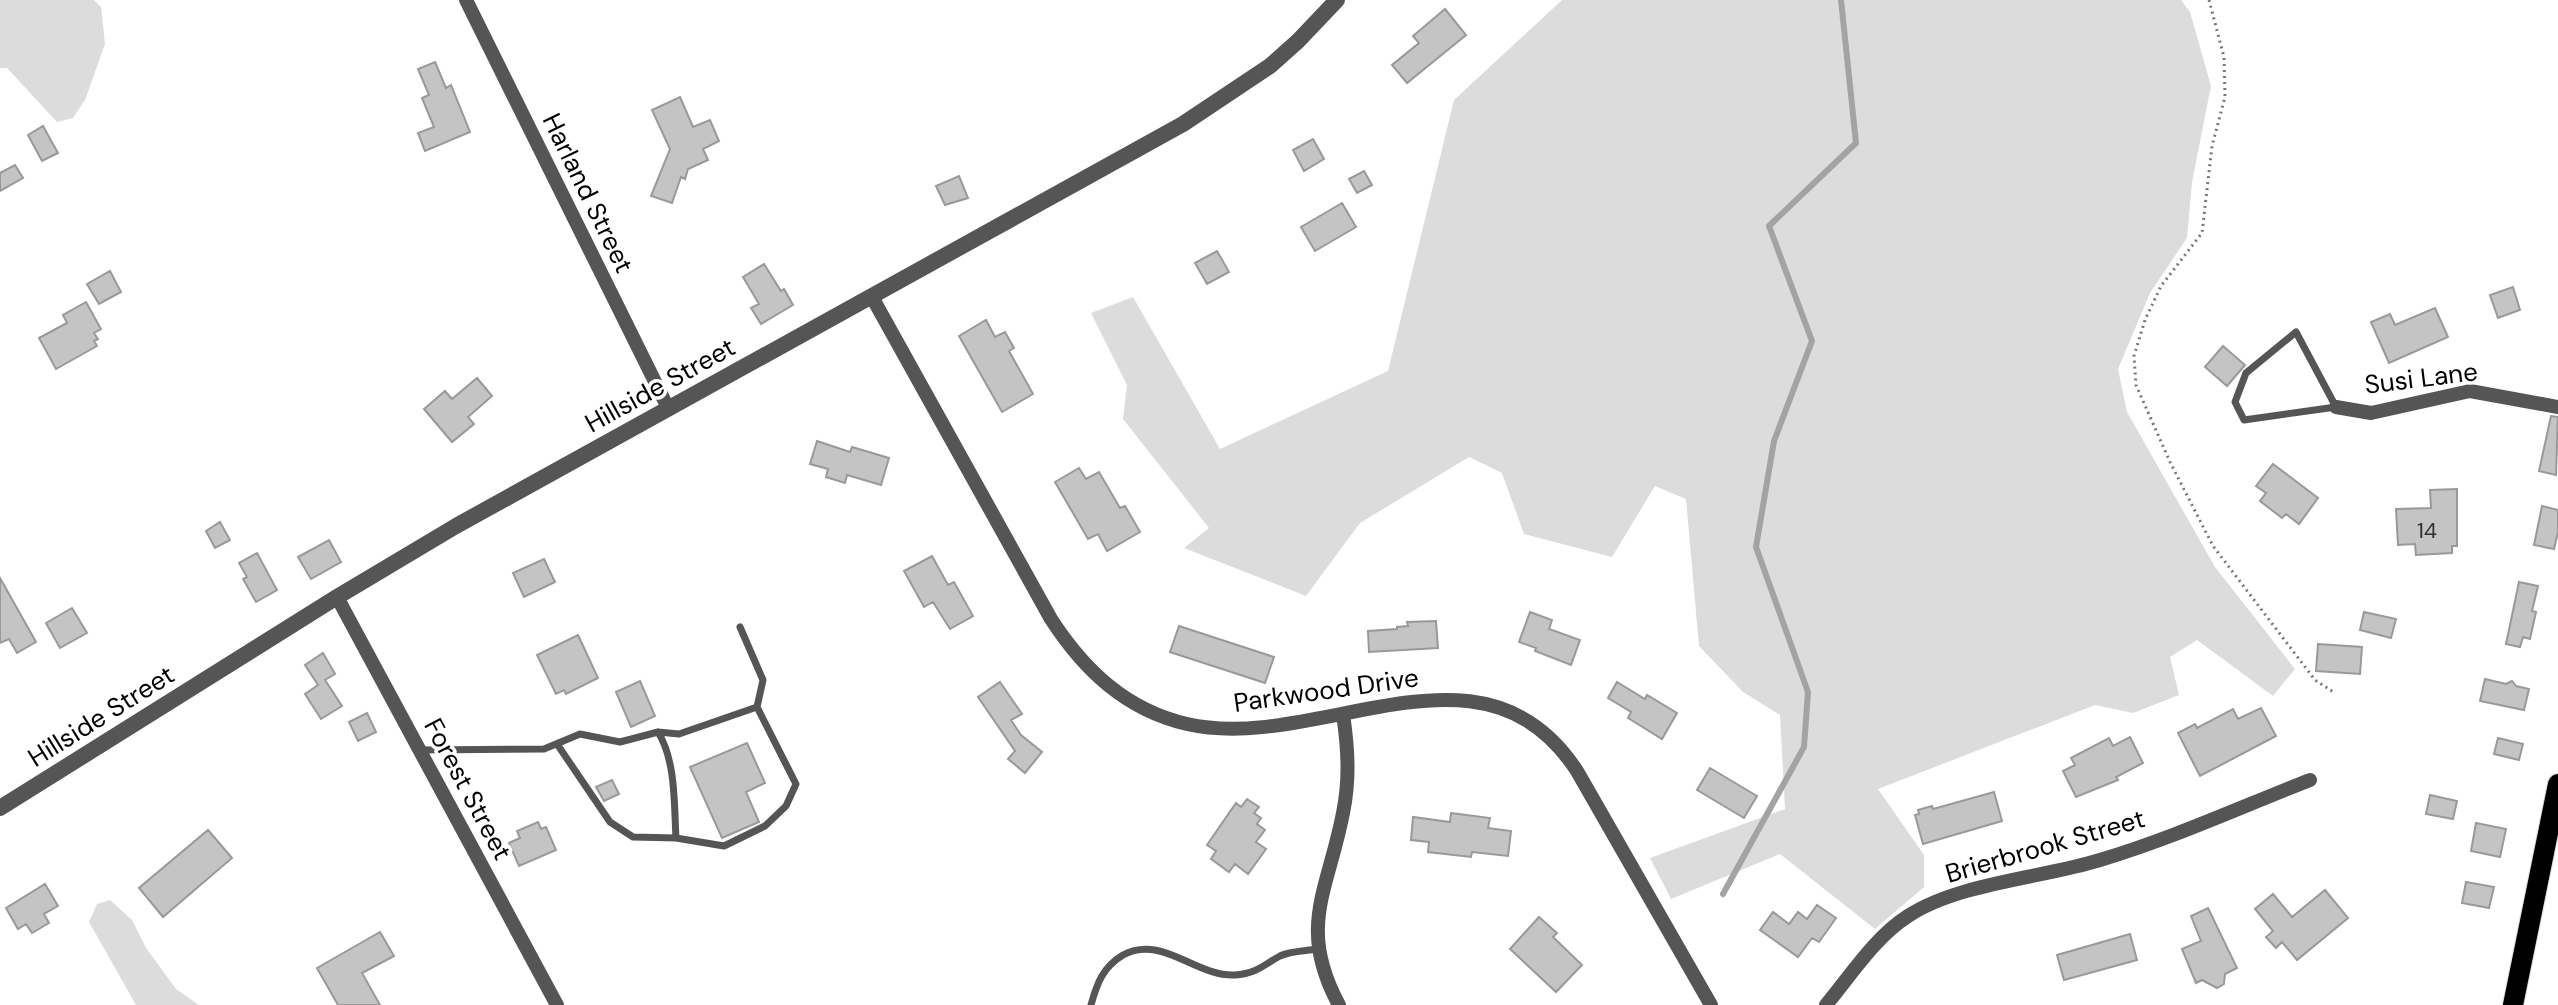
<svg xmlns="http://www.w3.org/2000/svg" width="2558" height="1005" viewBox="0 0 2558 1005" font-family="'DM Sans',sans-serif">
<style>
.green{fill:#dcdcdc}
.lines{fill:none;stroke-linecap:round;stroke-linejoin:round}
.stream{stroke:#a3a3a3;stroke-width:6}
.building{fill:#c4c4c4;stroke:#999;stroke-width:2}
.primary-casing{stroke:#dbdbdb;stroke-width:22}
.path{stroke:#777;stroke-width:3;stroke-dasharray:2 4;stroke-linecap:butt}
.service{stroke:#555;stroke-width:7}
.minor{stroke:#555;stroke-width:14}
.tertiary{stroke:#555;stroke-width:16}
.primary{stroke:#000;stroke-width:20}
.labels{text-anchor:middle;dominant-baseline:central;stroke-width:7;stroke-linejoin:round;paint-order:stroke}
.number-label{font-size:22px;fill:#313131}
.street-label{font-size:26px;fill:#000;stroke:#fff}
</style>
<rect width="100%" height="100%" fill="#fff"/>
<!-- green -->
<path class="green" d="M0 0H94L101 7 105 44 85 100 73 118 57 122 7 68H0Z
M1562 0H2181L2190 12 2211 86 2192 182 2187 238 2150 293 2118 369 2127 412 2215 567 2295 669 2273 696 2197 640 2170 657 2179 695 2133 713 2095 705 1878 789 1924 855V887L1875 929 1780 854 1671 899 1650 858 1785 809 1780 715 1743 692 1699 646 1686 499 1655 486 1612 557 1524 534 1502 473 1469 457 1360 523 1306 596 1184 548 1209 528 1123 419 1127 385 1091 313 1133 297 1220 449 1388 371 1454 100Z
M110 900 132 920 146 948 176 989 199 1005H136L89 922 97 904Z"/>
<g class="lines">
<!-- stream -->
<path class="stream" d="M1723 894 1804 747 1808 692 1756 547 1774 441 1812 341 1769 226 1856 143 1841 0"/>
</g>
<!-- building -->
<path class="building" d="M1445 9 1466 35 1407 83 1392 65 1419 43 1413 36Z
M435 62 446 88 451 85 470 132 425 151 418 133 434 127 422 98 429 95 418 69Z
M680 97 693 127 710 120 719 141 703 149 708 160 688 169 685 179 681 177 672 203 651 196 670 149 652 110Z
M43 126 58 153 42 161 28 135Z
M1313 139 1324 159 1304 171 1293 150Z
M15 165 23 178 0 191V173Z
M1364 171 1372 185 1357 193 1349 179Z
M959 176 968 198 945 205 936 186Z
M1342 203 1356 227 1315 251 1301 227Z
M1217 251 1229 272 1207 284 1195 263Z
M764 264 781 291 784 289 793 305 761 324 751 308 759 304 743 277Z
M110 271 121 292 99 304 87 284Z
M2513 287 2520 310 2498 318 2490 295Z
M86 302 101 329 94 333 98 339 94 341 97 346 56 369 39 338 67 323 63 315Z
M2435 308 2448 337 2389 363 2371 322 2390 314 2395 325Z
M986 320 995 337 1005 332 1014 348 1009 351 1033 394 1002 412 959 336Z
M2223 346 2245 365 2227 386 2205 367Z
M477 378 492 396 468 417 474 424 452 442 424 409 445 391 452 399Z
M2551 416 2558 417 2556 475 2539 471Z
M817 441 850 452 852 447 889 458 881 485 847 475 845 483 826 477 828 469 810 464Z
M2273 464 2318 498 2299 524 2286 514 2282 518 2260 501 2266 493 2256 486Z
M1079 468 1086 479 1099 472 1120 508 1125 506 1140 532 1107 551 1098 534 1088 539 1055 482Z
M2457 489V546H2452V553L2416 555 2415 544 2398 545 2396 509 2431 508 2430 490Z
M2542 506 2558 510V532L2554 549 2534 545Z
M220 522 230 540 215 548 206 531Z
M329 540 341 562 311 579 298 557Z
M257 553 277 590 256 602 243 579 247 577 239 563Z
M932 556 948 585 954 582 973 616 950 629 933 602 924 607 904 571Z
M544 559 555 582 524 597 513 573Z
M0 578 36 642 17 653 9 639 0 643Z
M2519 582 2538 586 2532 611 2536 612 2530 639 2523 637 2520 647 2506 644Z
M72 608 87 633 60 648 46 623Z
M1530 612 1552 620 1549 629 1580 640 1571 665 1535 651 1536 648 1519 642Z
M2364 612 2396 619 2391 638 2360 630Z
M1436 621 1438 648 1369 652 1368 631 1397 629V627L1408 626 1407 622Z
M1179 626 1274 657 1265 683 1170 652Z
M578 635 598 678 566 694 564 690 556 694 537 655Z
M2318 644 2362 647 2360 674 2316 671Z
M323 653 335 674 325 680 342 706 321 719 305 694 318 685 305 665Z
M2485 679 2506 684 2512 681 2516 686 2529 689 2524 710 2480 701Z
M640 681 655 716 631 727 616 692Z
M1000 682 1022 714 1011 720 1021 735 1042 752 1025 773 1008 759 1015 751 978 697Z
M1617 682 1645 699 1647 695 1677 713 1662 739 1628 718 1631 712 1608 698Z
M2261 708 2276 736 2200 776 2178 733 2195 724 2197 728 2233 709 2238 719Z
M367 713 376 732 358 741 349 722Z
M2130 737 2143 763 2116 777 2118 780 2076 797 2063 771 2075 765 2071 758 2109 738 2113 746Z
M2498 738 2523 744 2519 760 2494 754Z
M747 743 765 783 746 792 759 822 722 838 690 767Z
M1710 768 1757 796 1744 818 1697 790Z
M612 780 619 794 604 801 596 787Z
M1994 792 2002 821 1923 844 1915 815 1919 814 1918 810 1932 806 1933 809Z
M2430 795 2457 801 2453 819 2426 814Z
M1247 799 1259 807 1254 813 1261 818 1257 824 1265 830 1256 842 1266 849 1248 874 1235 864 1229 872 1211 859 1216 851 1207 845 1236 803 1241 807Z
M1451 813 1490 818 1488 828 1511 831 1508 856 1472 852 1471 857 1428 852 1429 842 1411 840 1413 817 1450 822Z
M538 822 541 829 546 827 556 850 519 866 509 843 520 838 517 831Z
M2476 823 2506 829 2500 857 2471 851Z
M208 830 232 858 163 917 139 888Z
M2466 882 2494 887 2489 908 2462 903Z
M45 884 58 906 44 914 49 923 32 933 26 924 18 929 6 908Z
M2325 890 2348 918 2297 960 2282 942 2276 948 2266 937 2273 931 2255 909 2273 894 2292 917Z
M1817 905 1836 918 1819 942 1812 938 1798 957 1760 930 1773 912 1789 924 1798 912 1807 919Z
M2208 908 2237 968 2225 974 2224 984 2217 988 2202 980 2196 983 2182 949 2201 941 2191 916Z
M1539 917 1557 933 1553 937 1582 965 1556 992 1510 949Z
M380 932 394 956 362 973 380 1005H338L317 968Z
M2130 934 2137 960 2064 980 2057 955Z"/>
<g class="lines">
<defs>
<path id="primary" d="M2513 1005 2558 784"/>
</defs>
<!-- primary casing -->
<use href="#primary" class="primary-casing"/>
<!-- path -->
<path class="path" d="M2209 0 2224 57 2225 97 2212 146 2202 233 2161 286 2145 320 2134 356 2136 385 2170 462 2213 546 2315 680 2335 693"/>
<!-- service -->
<path class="service" d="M2296 332 2336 407 2244 420 2235 402 2246 373Z
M740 627 763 680 757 707
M557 744 610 822 633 837 676 838
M420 750 544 749 580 734 620 742 658 732 679 734 757 707 796 784 786 806 765 826 724 846 676 838C674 804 676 761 658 732
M1091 1005C1097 983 1103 967 1123 955 1162 934 1196 977 1235 975 1258 973 1263 965 1280 956 1290 951 1306 951 1317 949"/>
<!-- minor -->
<path class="minor" d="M466 0 668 408
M872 297 1051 619C1084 670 1126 710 1187 724 1319 754 1482 625 1577 771L1711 1005
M2336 407 2371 413 2470 391 2558 407
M337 597 557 1005
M1339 1005C1297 927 1328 891 1343 813 1350 779 1348 748 1343 714
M1826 1005C1851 975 1875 937 1908 916 1958 883 2042 878 2100 860 2171 839 2241 807 2310 780"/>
<!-- tertiary -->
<path class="tertiary" d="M0 808 337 597 456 526 1183 124 1270 66 1298 41 1337 0"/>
<!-- primary -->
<use href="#primary" class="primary"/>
</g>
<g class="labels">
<!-- number labels -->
<g class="number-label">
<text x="2427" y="530">14</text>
</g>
<!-- street labels -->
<g class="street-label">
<text transform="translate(588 193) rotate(64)">Harland Street</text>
<text transform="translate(2421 378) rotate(-7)">Susi Lane</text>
<text transform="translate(660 385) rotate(-29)">Hillside Street</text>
<text transform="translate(1326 690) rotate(-8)">Parkwood Drive</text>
<text transform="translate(101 716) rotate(-32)">Hillside Street</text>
<text transform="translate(468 789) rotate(62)">Forest Street</text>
<text transform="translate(2045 846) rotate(-16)">Brierbrook Street</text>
</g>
</g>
</svg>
